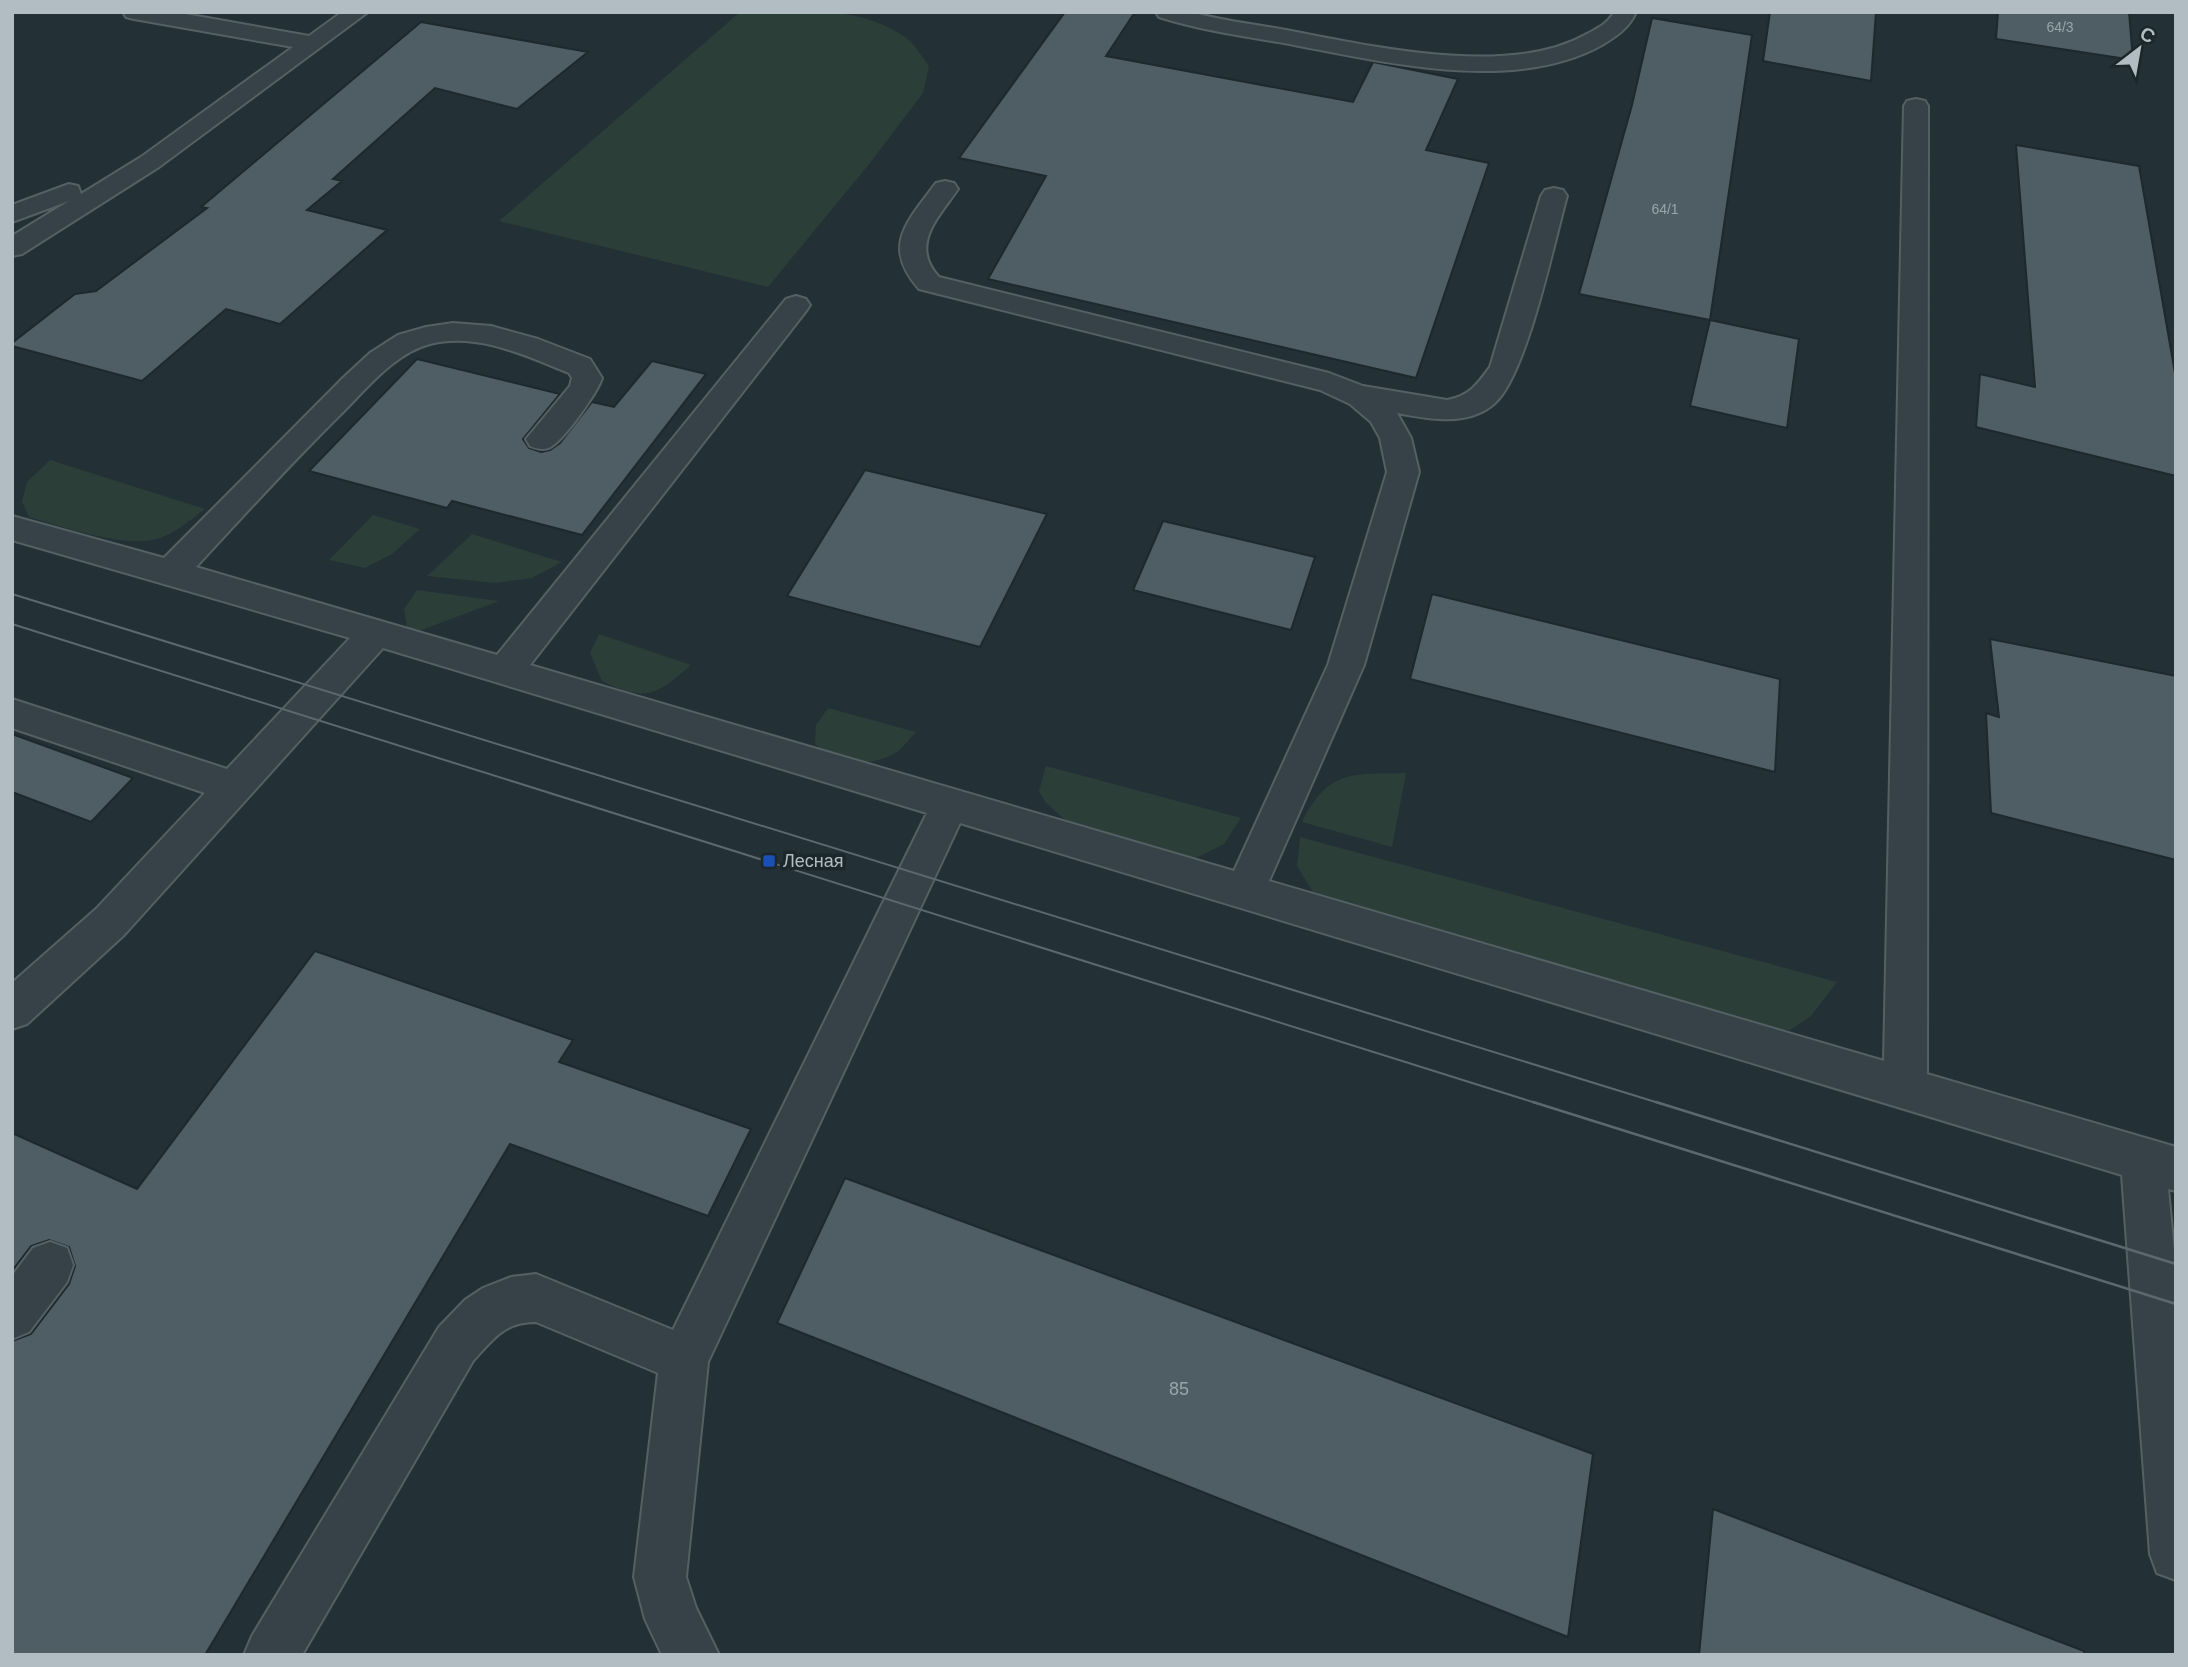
<svg xmlns="http://www.w3.org/2000/svg" width="2188" height="1667" viewBox="0 0 2188 1667" font-family="Helvetica,sans-serif">
<style>
.green{fill:#2b3e38}
.building{fill:#4f5e64;stroke:#1e292d;stroke-width:2}
.lines{fill:none;stroke-linecap:round;stroke-linejoin:round}
.minor-casing{stroke:#546064;stroke-width:4}
.minor{fill:#364247;fill-rule:evenodd}
.tram-far1{stroke:#5b696f;stroke-width:2}
.tram{stroke:#5b696f;stroke-width:2.5}
.transit-dot{fill:#1a4fb4;stroke:#1c272b;stroke-width:2.5}
.labels{text-anchor:middle;dominant-baseline:central;stroke-width:7;stroke-linejoin:round;paint-order:stroke}
.number-label{font-size:14px;fill:#98a5ab}
.poi-label{font-size:18px;fill:#b1bdc3;stroke:#1c272b;text-anchor:start}
.near-number-label{font-size:18px;fill:#98a5ab}
</style>
<rect width="100%" height="100%" fill="#233036"/>
<!-- green -->
<path class="green" d="M740 12C796 12 856 3 905 37 914 43 922 57 929 66L923 93 870 163 768 287 499 221Z
M50 460 205 509C190 520 173 536 153 540 117 546 64 527 29 517L22 502 27 482Z
M373 515 420 529 392 554 365 568 329 560Z
M472 534 562 562 532 578 494 583 427 576Z
M417 590 499 601 419 631 407 628 404 609Z
M599 634 691 665C656 696 646 702 602 681L590 653Z
M828 708 916 732C910 738 904 747 897 752 872 768 835 766 815 744L816 725Z
M1046 766 1241 818 1224 844 1196 858 1160 857 1074 828 1045 802 1039 791Z
M1406 773 1392 847 1302 822C1328 769 1353 774 1406 773Z
M1300 837 1837 982 1811 1016 1789 1031 1755 1032 1345 913 1314 894 1297 866Z"/>
<!-- building -->
<path class="building" d="M1065 12H1135L1106 56 1353 102 1373 62 1458 79 1426 150 1489 163 1416 378 988 279 1046 176 959 158Z
M1770 12H1876L1871 81 1763 61Z
M1998 12H2129L2133 60 1996 39Z
M1652 18 1752 35 1710 320 1579 294 1632 105Z
M421 22 588 52 517 109 435 88 333 179 342 181 307 210 387 230 280 324 226 309 142 381 12 346V343L75 294 96 291 207 208 201 207Z
M2016 145 2139 166 2176 379V476L1976 427 1980 374 2035 387Z
M1710 320 1799 339 1787 428 1690 406Z
M417 359 560 394 523 439 529 448 541 452 550 450 560 443 592 402 614 407 652 361 706 374 582 535 452 501 447 508 309 471Z
M865 470 1047 514 980 647 787 596Z
M1163 521 1315 557 1291 630 1133 590Z
M1432 594 1780 679 1775 772 1410 679Z
M1990 639 2176 676V860L1991 813 1986 713 1999 717Z
M12 734 133 778 91 822 12 792Z
M315 951 573 1040 559 1062 751 1129 708 1216 510 1144 205 1655H12V1341L31 1334 69 1284 75 1266 69 1247 49 1240 31 1246 12 1271V1133L137 1189Z
M845 1178 1593 1454 1568 1637 777 1323Z
M1713 1509 2084 1651V1655H1699Z"/>
<g class="lines">
<defs>
<path id="minor" d="M123 12H174L309 36 342 12H368L159 167 22 254 12 256V236L69 201 12 222V205L69 184 78 186 81 194 141 157 293 47 134 19 126 17Z
M1156 12H1191C1222 21 1254 24 1286 30 1370 46 1507 78 1585 35 1596 29 1608 24 1614 12H1636C1629 28 1617 36 1602 45 1512 95 1380 61 1284 43 1242 36 1200 30 1159 17Z
M1916 99 1925 101 1928 106 1927 1074 2176 1147V1191L2168 1189 2176 1271V1580L2157 1573 2150 1554 2122 1175 960 823 708 1362 686 1577 696 1608 719 1655H662L645 1619 634 1577 658 1373 536 1322C504 1322 493 1339 473 1361L302 1655H244L252 1636 439 1327 465 1300 483 1288 511 1277 536 1274 673 1330 927 813 383 648 124 935 27 1024 12 1029V983L96 909 205 793 12 728V699L227 769 350 638 12 540V516L164 558 343 378 370 353 398 335 426 327 453 323 491 326 538 339 590 359 602 378C598 392 565 438 552 446 545 451 537 449 530 446L526 439 570 386 572 378 569 373C526 356 478 332 430 344 395 353 367 388 343 412 292 462 244 515 196 567L497 655 786 299 796 296 806 299 810 305 806 311 530 665 1234 871 1328 665 1387 472 1380 438 1371 422 1350 404 1320 390 919 289C881 246 907 222 936 183L945 181 954 183 958 189C939 217 909 245 939 277L1329 373 1363 386 1447 400C1469 396 1477 385 1490 367L1541 196 1545 190 1554 188 1563 190 1567 196C1554 242 1527 374 1495 403 1469 427 1428 419 1397 413L1411 438 1419 472 1364 665 1269 881 1884 1061 1904 106 1907 101Z
M50 1242 67 1248 73 1265 67 1282 29 1332 12 1339V1276L33 1248Z"/>
</defs>
<!-- minor casing -->
<use href="#minor" class="minor-casing"/>
<!-- minor -->
<use href="#minor" class="minor"/>
<!-- tram-far1 -->
<path class="tram-far1" d="M12 594 1662 1104
M12 624 1539 1104"/>
<!-- tram -->
<path class="tram" d="M1533 1102 2176 1304
M1656 1102 2176 1264"/>
</g>
<!-- markers -->
<rect class="transit-dot" x="762" y="854" width="14" height="14" rx="3.5"/>
<g class="labels">
<!-- number labels -->
<g class="number-label">
<text x="2060" y="27">64/3</text>
<text x="1665" y="209">64/1</text>
</g>
<!-- poi labels -->
<g class="poi-label">
<text x="783" y="861">Лесная</text>
</g>
<!-- near-number labels -->
<g class="near-number-label">
<text x="1179" y="1389">85</text>
</g>
</g>
<!-- border -->
<rect width="2188" height="1667" fill="none" stroke="#b1bdc3" stroke-width="28"/>
<!-- north arrow -->
<g transform="translate(2139 49) rotate(31)" stroke="#1c272b" stroke-width="5" paint-order="stroke">
<path d="M0-5L12 26L0 18L-12 26Z" fill="#b1bdc3"/>
<text y="-10" font-size="19" font-weight="bold" text-anchor="middle" fill="#b1bdc3">С</text>
</g>
</svg>
